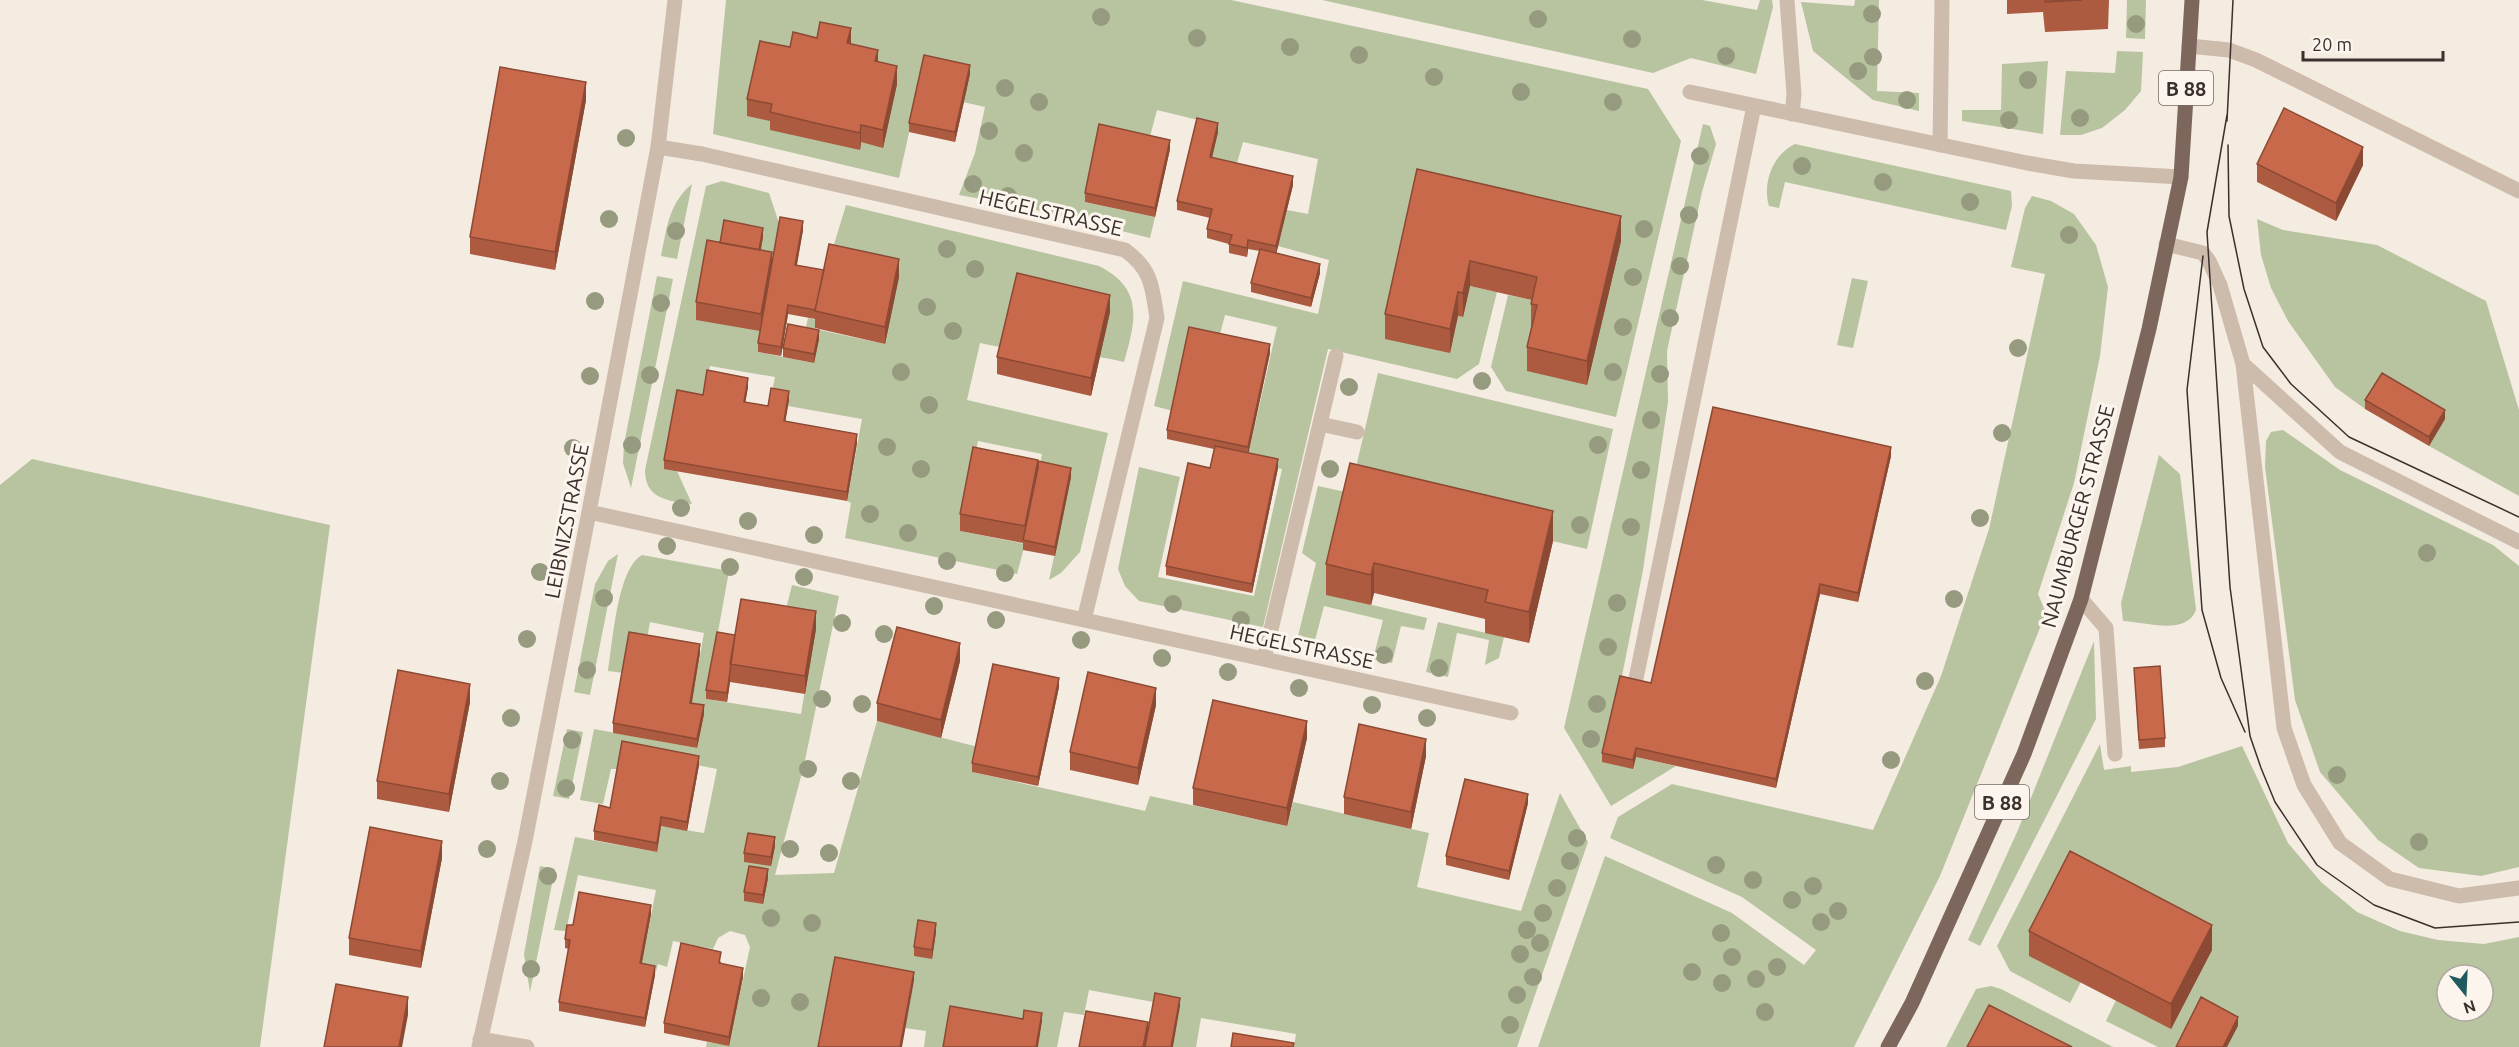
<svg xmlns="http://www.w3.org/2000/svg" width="2519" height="1047" viewBox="0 0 2519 1047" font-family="Ubuntu,sans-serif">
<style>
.green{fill:#b8c4a0;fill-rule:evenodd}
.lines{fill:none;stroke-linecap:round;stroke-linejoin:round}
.minor{stroke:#cdbbac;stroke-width:15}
.major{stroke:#7d675c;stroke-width:15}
.tram{stroke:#3b302b;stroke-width:1.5}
.tree{fill:#969b7f}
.wall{fill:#ac5a40}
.shaded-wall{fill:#8c4a34}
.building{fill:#c8694b;stroke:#8c4a34;stroke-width:1.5}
.labels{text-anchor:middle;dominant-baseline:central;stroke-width:6;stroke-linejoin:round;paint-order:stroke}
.shield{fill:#fbf5ee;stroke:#756b66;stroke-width:1.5}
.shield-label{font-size:20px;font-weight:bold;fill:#3b302b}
.street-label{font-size:21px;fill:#3b302b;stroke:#fbf5ee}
</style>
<rect width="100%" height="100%" fill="#f4ebe1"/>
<!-- green -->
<path class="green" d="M726 0H1231L1648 89 1681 141 1616 417 1506 391 1491 367 1508 295 1537 301 1620 241 1417 194 1450 353 1458 316 1462 317 1470 286 1497 292 1479 364 1457 379 1328 349 1263 627 1139 601 1125 586 1118 569 1139 467 1180 477 1158 577 1254 596 1282 469 1215 455 1248 456 1277 327 1225 315 1218 342 1173 411 1154 406 1183 281 1318 314 1329 260 1278 246 1287 210 1308 214 1318 159 1243 142 1237 163 1212 157 1198 120 1157 110 1148 144 1085 202 1155 217 1150 238 1020 206 959 195 975 153 985 107 963 102 969 74 924 65 899 178 713 134Z
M1322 0H1702L1757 10 1760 0H1772L1773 7 1756 74 1691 58 1653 73Z
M1855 0H1879L1877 91 1919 93V111L1873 100 1813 51 1801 2 1854 6Z
M2127 0H2146L2145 39 2126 38Z
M2117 51 2143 52 2141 91 2125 110 2102 128 2081 135H2060L2066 71 2115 73Z
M2048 61 2043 134 1962 121V110H2001L2002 64Z
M1703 124 1710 126 1716 144 1702 192 1667 351 1668 402 1643 570 1620 686 1633 769 1636 757 1676 766 1611 806 1564 728Z
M1795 144 2011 191 2012 206 2006 230 1785 182 1779 208 1769 206C1762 183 1773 154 1795 144Z
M722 181 769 193 780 226 772 270 725 229 761 331 758 352 814 363 804 336 808 318 817 320 815 329 885 344 829 261 846 205 1099 266C1144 289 1136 320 1124 362 1077 350 1028 354 980 343L967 400 1108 433 1080 552 1061 573 1049 580 1065 506 1039 470 1042 454 978 441 960 531 1025 544 1017 574 845 538 851 503 847 501 862 419 788 406 789 400 771 397 775 377 710 366 703 404 677 471 692 504C668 501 645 499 645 470L706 186Z
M692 184 677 259 661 256C667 227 669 203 692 184Z
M2032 196 2051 201 2074 214 2096 245 2108 287 2100 356 2074 483 2038 594 2046 613 1940 876 1854 1047H1538L1605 856 1732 913 1804 965 1816 950 1742 897 1610 838 1618 817 1672 784 1873 830 1941 676 1989 529 2045 274 2011 267 2025 208Z
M2257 219 2283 230 2377 245 2486 301 2519 410V496L2429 446 2445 419 2382 382 2365 409 2335 387 2288 321 2271 288 2261 255Z
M657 276 673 279 631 488 623 463 624 444Z
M1852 278 1868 281 1853 348 1837 345Z
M1378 373 1613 429 1587 549 1552 541 1326 594 1427 618 1424 630 1401 626 1392 663 1373 659 1383 620 1324 606 1315 640 1298 636 1316 563 1302 553 1318 486 1350 493Z
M2283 430 2340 470 2493 545 2519 566V867L2481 876 2419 868 2378 840 2320 772 2295 700 2265 467 2266 441 2271 432Z
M2159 455 2180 474 2196 610C2186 636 2146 622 2123 621L2121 603Z
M32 459 330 525 260 1047H0V485Z
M618 554 590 695 574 692 595 584 608 561Z
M642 555 729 571 706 699 801 714 816 623 784 617 792 585 839 596 804 765 775 875 834 873 877 721 978 747 972 772 1145 811 1150 796 1287 826 1293 802 1429 833 1417 887 1521 911 1560 793 1588 842 1517 1047H1294L1296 1034 1201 1018 1196 1047H1173L1180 1007 1089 990 1084 1015 1064 1012 1057 1047H1038L1042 1023 944 1047H924L926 1031 905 1028 914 981 820 1047H706L707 1042 729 1045 750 947 745 935 730 931 718 938 713 949 673 941 667 967 658 964 655 975 640 972 656 890 578 875 566 931 554 930 575 837 657 852 661 826 704 833 717 769 622 750 618 769H611L603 804 580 800 594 729 697 748 690 712 704 633 650 622 646 644 624 673 608 671C613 642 617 569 642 555Z
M1438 622 1504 637 1499 658 1485 665 1489 640 1457 633 1448 677 1426 672Z
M2094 641 2096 719 1980 946 1968 940 2018 830Z
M567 729 583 732 569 799 553 796Z
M2100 744 2104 770 2131 766V772L2178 767 2242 746 2288 843 2321 882 2357 912 2400 931 2438 940 2484 944 2519 937V1047H2158L2106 1021 2116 1000 2081 982 2070 1003 2010 971 1997 946ZM2447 975H2483V1011H2447Z
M540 866 555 869 530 992 524 954Z
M1991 986 2001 989 2113 1047H1946L1976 989Z"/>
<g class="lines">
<!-- minor -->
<path class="minor" d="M1787 0 1794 94 1792 114
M2189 46 2229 50 2256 60 2519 191
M1690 92 2027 163 2074 171 2181 177
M1940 145 1942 0
M658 147 702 154 1125 250C1152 270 1152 286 1157 318L1084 620
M2166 244 2203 253 2209 261 2220 285 2243 364 2284 728 2304 785 2340 843 2390 879 2459 896 2519 888
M2243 364 2340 452 2519 542
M1320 424 1357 432
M589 512 1511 713
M2081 599 2106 628 2115 754
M1264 659 1336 356
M1632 698 1754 106
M480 1039 527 1047
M479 1047 525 841 589 512 658 147 675 0"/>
<!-- major -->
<path class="major" d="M1888 1047 1912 1003 2024 754 2081 599 2149 329 2181 177 2192 0"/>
<!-- tram -->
<path class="tram" d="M2227 115 2207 232 2230 587 2250 736 2261 768 2275 802 2317 865 2374 905 2435 928 2519 922
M2227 121 2233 0
M2228 145 2229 216 2244 289 2263 347 2291 384 2349 437 2519 517
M2203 256 2187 390 2202 610 2221 678 2245 732"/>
</g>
<!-- trees -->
<g class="tree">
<circle cx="1872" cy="14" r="9"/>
<circle cx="1101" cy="17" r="9"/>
<circle cx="1538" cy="19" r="9"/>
<circle cx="2136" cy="24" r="9"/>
<circle cx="1197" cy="38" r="9"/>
<circle cx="1632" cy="39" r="9"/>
<circle cx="1290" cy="47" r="9"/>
<circle cx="1359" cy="55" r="9"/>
<circle cx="1726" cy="56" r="9"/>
<circle cx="1873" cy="57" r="9"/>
<circle cx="1858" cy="71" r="9"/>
<circle cx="1434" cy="77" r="9"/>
<circle cx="2028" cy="80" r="9"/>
<circle cx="1005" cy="88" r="9"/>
<circle cx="1521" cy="92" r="9"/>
<circle cx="1907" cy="100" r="9"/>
<circle cx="1039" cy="102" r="9"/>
<circle cx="1613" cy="102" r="9"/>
<circle cx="2080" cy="118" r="9"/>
<circle cx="2009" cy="120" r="9"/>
<circle cx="989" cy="131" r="9"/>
<circle cx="626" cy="138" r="9"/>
<circle cx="1024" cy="153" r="9"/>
<circle cx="1700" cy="156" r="9"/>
<circle cx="1802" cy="166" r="9"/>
<circle cx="1883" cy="182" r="9"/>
<circle cx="973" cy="184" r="9"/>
<circle cx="1008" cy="196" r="9"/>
<circle cx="1970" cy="202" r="9"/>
<circle cx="1689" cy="215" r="9"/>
<circle cx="609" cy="219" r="9"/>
<circle cx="1644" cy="229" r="9"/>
<circle cx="676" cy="231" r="9"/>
<circle cx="2069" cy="235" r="9"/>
<circle cx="947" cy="249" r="9"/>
<circle cx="1680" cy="266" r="9"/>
<circle cx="975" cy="269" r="9"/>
<circle cx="1633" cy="277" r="9"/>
<circle cx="595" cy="301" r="9"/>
<circle cx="661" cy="303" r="9"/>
<circle cx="927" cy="307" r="9"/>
<circle cx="1670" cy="318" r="9"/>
<circle cx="1623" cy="327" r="9"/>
<circle cx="953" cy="331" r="9"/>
<circle cx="2018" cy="348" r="9"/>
<circle cx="901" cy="372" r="9"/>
<circle cx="1613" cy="372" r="9"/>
<circle cx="1660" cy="374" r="9"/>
<circle cx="650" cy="375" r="9"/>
<circle cx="590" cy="376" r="9"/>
<circle cx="1482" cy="381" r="9"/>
<circle cx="1349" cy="387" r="9"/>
<circle cx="929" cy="405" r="9"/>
<circle cx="1651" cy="420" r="9"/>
<circle cx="2002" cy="433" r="9"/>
<circle cx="632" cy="445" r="9"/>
<circle cx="1598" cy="445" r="9"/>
<circle cx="887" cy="447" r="9"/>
<circle cx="573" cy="448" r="9"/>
<circle cx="921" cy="469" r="9"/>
<circle cx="1330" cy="469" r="9"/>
<circle cx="1641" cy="470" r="9"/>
<circle cx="681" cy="508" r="9"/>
<circle cx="870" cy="514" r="9"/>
<circle cx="1980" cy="518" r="9"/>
<circle cx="748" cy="521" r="9"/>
<circle cx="1580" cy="525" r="9"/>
<circle cx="1631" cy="527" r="9"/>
<circle cx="908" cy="533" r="9"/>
<circle cx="814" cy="535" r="9"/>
<circle cx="667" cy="546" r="9"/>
<circle cx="2427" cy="553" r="9"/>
<circle cx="947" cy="561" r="9"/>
<circle cx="730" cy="567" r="9"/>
<circle cx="540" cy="572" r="9"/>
<circle cx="1005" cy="573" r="9"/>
<circle cx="804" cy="577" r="9"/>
<circle cx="604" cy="598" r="9"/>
<circle cx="1954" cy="599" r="9"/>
<circle cx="1617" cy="603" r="9"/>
<circle cx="1173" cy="604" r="9"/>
<circle cx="934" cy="606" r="9"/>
<circle cx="996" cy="620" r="9"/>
<circle cx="1241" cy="620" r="9"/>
<circle cx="842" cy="623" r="9"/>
<circle cx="884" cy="634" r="9"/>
<circle cx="527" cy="639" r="9"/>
<circle cx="1081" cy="640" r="9"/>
<circle cx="1608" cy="647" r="9"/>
<circle cx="1384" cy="655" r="9"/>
<circle cx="1162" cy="658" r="9"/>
<circle cx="1439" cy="668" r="9"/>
<circle cx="587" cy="670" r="9"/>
<circle cx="1228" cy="672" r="9"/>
<circle cx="1925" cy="681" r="9"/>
<circle cx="1299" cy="688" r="9"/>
<circle cx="822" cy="699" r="9"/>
<circle cx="862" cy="704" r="9"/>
<circle cx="1597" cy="704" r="9"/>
<circle cx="1372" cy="705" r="9"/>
<circle cx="511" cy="718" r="9"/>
<circle cx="1427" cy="718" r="9"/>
<circle cx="1591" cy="739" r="9"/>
<circle cx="572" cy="740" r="9"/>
<circle cx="1891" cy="760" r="9"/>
<circle cx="808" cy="769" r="9"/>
<circle cx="2337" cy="775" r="9"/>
<circle cx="500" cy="781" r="9"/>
<circle cx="851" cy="781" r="9"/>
<circle cx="566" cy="788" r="9"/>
<circle cx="1577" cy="838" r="9"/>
<circle cx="2419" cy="842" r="9"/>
<circle cx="487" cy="849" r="9"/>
<circle cx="790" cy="849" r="9"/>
<circle cx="829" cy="853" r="9"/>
<circle cx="1570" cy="861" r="9"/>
<circle cx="1716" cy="865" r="9"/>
<circle cx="548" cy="876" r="9"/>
<circle cx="1753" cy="880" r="9"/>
<circle cx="1813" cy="886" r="9"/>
<circle cx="1557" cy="888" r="9"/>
<circle cx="1792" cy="900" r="9"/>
<circle cx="1838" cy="911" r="9"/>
<circle cx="1543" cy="913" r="9"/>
<circle cx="771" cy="918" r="9"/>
<circle cx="1821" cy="922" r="9"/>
<circle cx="812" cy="923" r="9"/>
<circle cx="1527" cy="930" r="9"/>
<circle cx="1721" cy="933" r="9"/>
<circle cx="1540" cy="943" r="9"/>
<circle cx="1520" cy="954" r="9"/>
<circle cx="1732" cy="957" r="9"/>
<circle cx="1777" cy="967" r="9"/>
<circle cx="531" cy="969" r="9"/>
<circle cx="1692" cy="972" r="9"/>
<circle cx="1533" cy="977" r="9"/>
<circle cx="1756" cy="979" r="9"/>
<circle cx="1722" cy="983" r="9"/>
<circle cx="1517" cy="995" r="9"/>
<circle cx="761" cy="998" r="9"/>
<circle cx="800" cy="1002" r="9"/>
<circle cx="1765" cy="1012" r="9"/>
<circle cx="1510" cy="1025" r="9"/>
</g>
<!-- wall -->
<path class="wall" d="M2007 0H2109L2108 29 2045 32 2043 12 2007 14Z
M817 38 851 44 878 62 897 84 883 148 861 142 860 150 770 130V121L747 116V99L790 47Z
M970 74 955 142 909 132V123Z
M586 100 555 270 470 254V237Z
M1218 132 1212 157 1293 185 1276 253 1320 273 1311 307 1251 292V283L1260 251 1248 249 1247 257 1229 253V244L1207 238V229L1210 218 1177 210V201Z
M1170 149 1155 217 1085 202V193Z
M2257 164 2363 165 2336 221 2257 182Z
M1417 169 1621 241 1587 385 1527 371V347L1531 329V304L1532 300 1470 286 1463 317 1458 316 1450 353 1385 339V314Z
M803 230 797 265 824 270 899 277 885 344 815 328V319L788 314 781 356 758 352V343L760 331 696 320V302L720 243 763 237 761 250 772 261Z
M1110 312 1091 396 997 374V357Z
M819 339 814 363 783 357V348Z
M1270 353 1248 453 1278 468 1252 593 1166 575V566L1210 468 1214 449 1167 439V430Z
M748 387 745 402 768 406 789 400 785 421 857 443 847 501 664 469V460L703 395Z
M2365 400 2445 419 2429 446 2365 409Z
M1891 456 1858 602 1820 594 1776 788 1636 757 1633 769 1602 762V753L1651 683Z
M1038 461 1071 477 1055 556 1023 550V543L960 531V514Z
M1553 541 1529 643 1485 633V619L1374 593 1371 605 1326 595V564Z
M816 629 805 694 730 682 727 702 706 699V690L735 635Z
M700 653 692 703 704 714 697 748 613 733V723Z
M960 661 941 738 877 721V703Z
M2134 668 2165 738V747L2139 749Z
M1059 687 1038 786 972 772V763Z
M470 702 449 812 377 799V781Z
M1156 705 1138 785 1070 770V752Z
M1307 738 1287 826 1193 805V788Z
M1426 756 1411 829 1344 814V797Z
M699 765 687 831 661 826 657 852 594 840V831L610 808Z
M1528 803 1509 880 1446 865V856Z
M775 846 771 866 744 862V853Z
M442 858 421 968 349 955V938Z
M768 878 763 904 744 901V892Z
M651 914 642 963 655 975 645 1027 559 1011V1002L569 949 565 948V939L573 925Z
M2029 931 2212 950 2171 1029 2029 956Z
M936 932 932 959 914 956V947Z
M721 961V963L743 977 729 1046 664 1033V1023Z"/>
<!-- shaded-wall -->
<path class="shaded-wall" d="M851 28V46L847 43Z
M878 50V67L875 61Z
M970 65V74L955 142V132Z
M897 66V84L883 148V130Z
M586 82V100L555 270V252Z
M1218 123V132L1210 166V157Z
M861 125V142L860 150V133Z
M1170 140V149L1155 217V208Z
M2363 147V165L2336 221V203Z
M1293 176V185L1276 255V246Z
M1621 216V241L1587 385V361Z
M803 221V230L795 274V265Z
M763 228V237L757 267V258Z
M1248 240V249L1247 257V248Z
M772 252V270L761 331V314Z
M899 259V277L885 344V327Z
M1470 261V286L1463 317V293Z
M1320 264V273L1311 307V298Z
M1458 292V316L1450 353V329Z
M1110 295V312L1091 396V378Z
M788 305V314L781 356V347Z
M819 330V339L814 363V354Z
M1270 344V353L1248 456V447Z
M748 378V387L744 411V402Z
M789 391V400L784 430V421Z
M2445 410V419L2429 446V437Z
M857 434V443L847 501V492Z
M1891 447V456L1858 602V593Z
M1278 459V468L1252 593V584Z
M1038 460V478L1025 541V526Z
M1071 468V477L1055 556V547Z
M1553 511V541L1529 643V612Z
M1374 563V593L1371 605V575Z
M1820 584V594L1776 788V779Z
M816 611V629L805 694V676Z
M960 643V661L941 738V720Z
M700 644V653L690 712V703Z
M730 673V682L727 702V693Z
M1059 678V687L1038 786V777Z
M470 684V702L449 812V794Z
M1156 688V705L1138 785V768Z
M704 705V714L697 748V739Z
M1307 721V738L1287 826V808Z
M1426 739V756L1411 829V812Z
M1636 748V757L1633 769V760Z
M699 756V765L687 831V822Z
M1528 794V803L1509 880V871Z
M661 817V826L657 852V843Z
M775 837V846L771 866V857Z
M442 841V858L421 968V951Z
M768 869V878L763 904V895Z
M651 905V914L640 972V963Z
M936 923V932L932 959V950Z
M2212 925V950L2171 1029V1004Z
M655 966V975L645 1027V1018Z
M743 968V977L729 1046V1037Z
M914 972V981L902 1047H900Z
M408 997V1015L402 1047H399Z
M1180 998V1007L1173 1047H1171Z
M1042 1013V1022L1038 1047H1036Z
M2238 1017V1026L2227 1047H2223Z
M1148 1022V1040L1146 1047H1143Z"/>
<!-- building -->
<path class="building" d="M2045 0H2082L2045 2Z
M820 22 851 28 847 43 878 50 875 61 897 66 883 130 861 125 860 133 815 123 770 112 772 104 747 99 760 41 790 47 793 32 817 38Z
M924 55 970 65 955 132 909 123Z
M500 67 586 82 555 252 470 237Z
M2284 108 2363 147 2336 203 2257 164Z
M1197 118 1218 123 1210 157 1293 176 1276 246 1248 240 1247 248 1229 244 1232 235 1207 229 1212 209 1177 201Z
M1099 124 1170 140 1155 208 1085 193Z
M1417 169 1621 216 1587 361 1527 347 1537 305 1531 304 1537 277 1470 261 1463 293 1458 292 1450 329 1385 314Z
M780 217 803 221 795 265 824 270 815 310 788 305 781 347 758 343Z
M724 220 763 228 759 250 720 243Z
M707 240 772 252 761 314 696 302Z
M829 244 899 259 885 327 815 311Z
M1260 249 1320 264 1311 298 1251 283Z
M1017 273 1110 295 1091 378 997 357Z
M788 324 819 330 814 354 783 348Z
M1189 327 1270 344 1248 447 1167 430Z
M707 370 748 378 744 402 768 406 771 388 789 391 784 421 857 434 847 492 664 460 677 390 703 395Z
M2382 373 2445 410 2429 437 2365 400Z
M1713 407 1891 447 1858 593 1820 584 1776 779 1636 748 1633 760 1602 753 1620 676 1651 683Z
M1215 446 1278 459 1252 584 1166 566 1188 463 1210 468Z
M973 447 1038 460 1025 526 960 514Z
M1038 461 1071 468 1055 547 1023 540 1038 468Z
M1350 463 1553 511 1529 612 1485 602 1488 590 1374 563 1371 575 1326 564Z
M741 599 816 611 805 676 730 664Z
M897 627 960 643 941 720 877 703Z
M629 632 700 644 690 703 704 705 697 739 613 723Z
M717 632 735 635 727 693 706 690Z
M993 664 1059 678 1038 777 972 763Z
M2160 666 2165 738 2139 740 2134 668Z
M398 670 470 684 449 794 377 781Z
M1088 672 1156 688 1138 768 1070 752Z
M1213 700 1307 721 1287 808 1193 788Z
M1359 724 1426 739 1411 812 1344 797Z
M622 741 699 756 687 822 661 817 657 843 594 831 599 805 610 808Z
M1465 779 1528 794 1509 871 1446 856Z
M370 827 442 841 421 951 349 938Z
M748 833 775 837 771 857 744 853Z
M2070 851 2212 925 2171 1004 2029 931Z
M749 866 768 869 763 895 744 892Z
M579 892 651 905 640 963 655 966 645 1018 559 1002 570 940 565 939 567 925H573Z
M918 920 936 923 932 950 914 947Z
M681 943 721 952 719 963 743 968 729 1037 664 1023Z
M835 957 914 972 900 1047H818Z
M336 984 408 997 399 1047H324Z
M1155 993 1180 998 1171 1047H1145Z
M2201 997 2238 1017 2223 1047H2176Z
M1989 1005 2072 1047H1967Z
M950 1006 1023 1019 1024 1010 1042 1013 1036 1047H943Z
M1086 1011 1148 1022 1143 1047H1079Z
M1233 1033 1294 1043 1293 1047H1231Z"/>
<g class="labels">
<!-- shield labels -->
<g class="shield">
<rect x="2159" y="71" width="54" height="34" rx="4.5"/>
<rect x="1975" y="785" width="54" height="34" rx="4.5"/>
</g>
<g class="shield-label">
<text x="2186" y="88">B 88</text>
<text x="2002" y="802">B 88</text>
</g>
<!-- street labels -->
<g class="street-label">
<text transform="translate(1051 212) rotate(13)">HEGELSTRASSE</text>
<text transform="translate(2077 516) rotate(-75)">NAUMBURGER STRASSE</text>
<text transform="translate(566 521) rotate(-79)">LEIBNIZSTRASSE</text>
<text transform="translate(1302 646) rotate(12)">HEGELSTRASSE</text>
</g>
</g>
<!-- north arrow -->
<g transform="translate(2465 993) rotate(162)"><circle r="28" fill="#fbf5ee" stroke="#aea6a0" stroke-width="1.5"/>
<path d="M0-4.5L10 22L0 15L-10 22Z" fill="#1f5a5e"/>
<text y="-9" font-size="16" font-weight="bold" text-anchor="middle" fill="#3b302b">N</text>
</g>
<!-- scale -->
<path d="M2303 51v9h140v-9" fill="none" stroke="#3b302b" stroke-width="3"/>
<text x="2312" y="51" font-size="18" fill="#3b302b" stroke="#fbf5ee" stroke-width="4.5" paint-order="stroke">20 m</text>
</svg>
